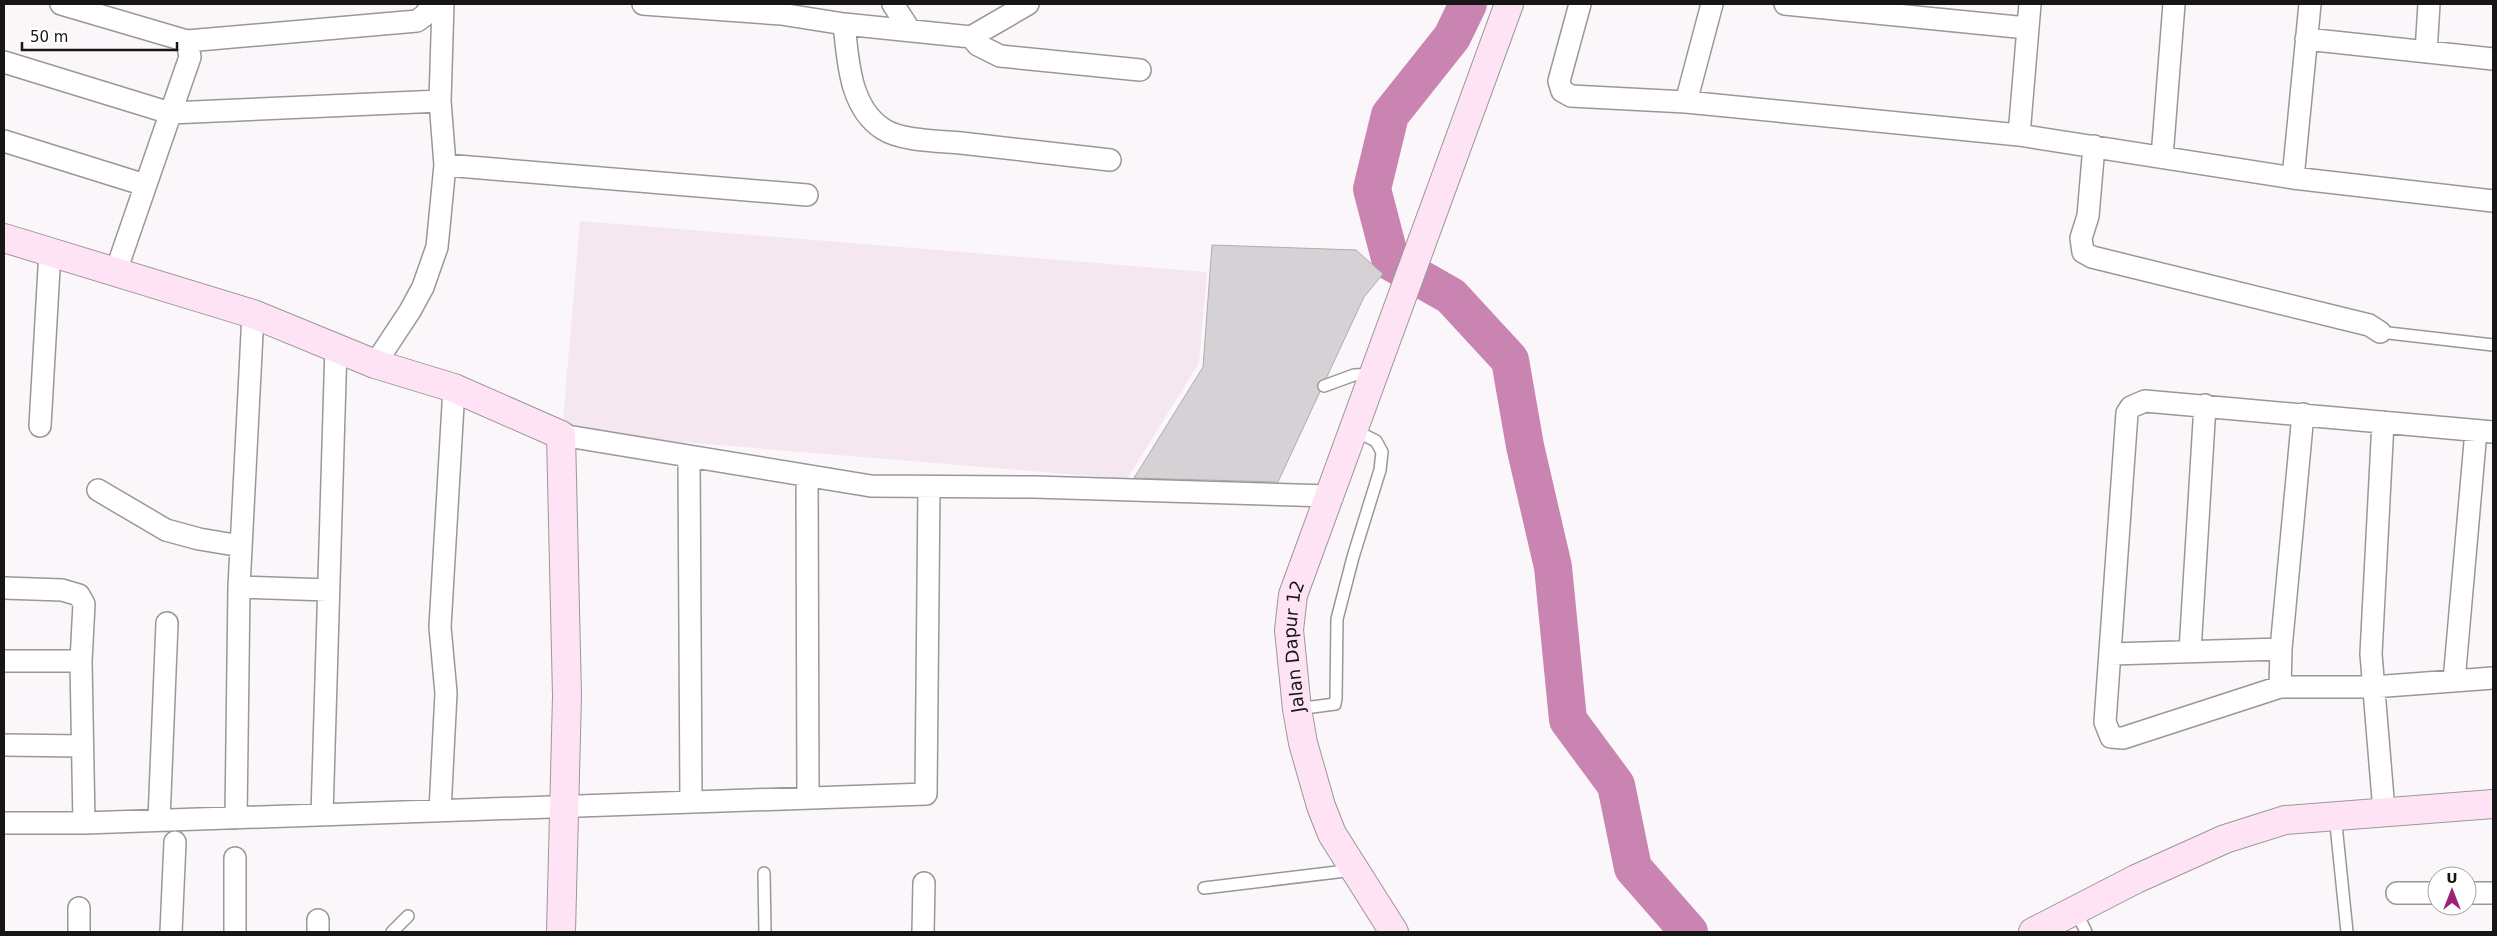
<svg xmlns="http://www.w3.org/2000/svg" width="2497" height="936" viewBox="0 0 2497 936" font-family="'DejaVu Sans',sans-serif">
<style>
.built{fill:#f4e7ef}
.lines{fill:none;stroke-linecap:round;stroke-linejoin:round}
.river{stroke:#ca84b2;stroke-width:38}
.building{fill:#d5d1d4;stroke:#afabae}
.lane-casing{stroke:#9b9799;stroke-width:14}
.street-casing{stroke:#9b9799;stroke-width:24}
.secondary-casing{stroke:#9b9799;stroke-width:30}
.lane{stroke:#fff;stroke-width:11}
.street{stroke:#fff;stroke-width:21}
.secondary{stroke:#fee3f5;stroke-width:28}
.labels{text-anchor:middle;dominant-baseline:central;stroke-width:4.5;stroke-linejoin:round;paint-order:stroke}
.street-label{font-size:18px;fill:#171516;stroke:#fff}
</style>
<rect width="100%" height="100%" fill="#fbf6f9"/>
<!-- built -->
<path class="built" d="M580 221 1207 272 1199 363 1127 479 562 432Z"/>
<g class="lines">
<!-- river -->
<path class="river" d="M1468 4 1452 37 1390 115 1372 189 1391 262 1451 296 1510 360 1525 446 1553 567 1568 720 1616 785 1633 868 1689 932"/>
</g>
<!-- building -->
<path class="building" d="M1212 245 1356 250 1383 274 1364 297 1278 482 1134 478 1203 367Z"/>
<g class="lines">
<defs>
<path id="lane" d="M2380 332 2493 345
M1324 386 1354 375 1374 374
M1297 709 1335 704 1336 698 1337 619 1353 557 1380 470 1382 452 1376 441 1354 430
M2335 815 2347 932
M764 873 765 932
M1204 888 1354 870
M2076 911 2086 932
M392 932 408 916"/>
<path id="street" d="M61 4 187 41 190 57 116 271
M643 4 781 14 844 24 971 37 1028 4
M893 4 909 29
M1580 4 1559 81 1562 91 1571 96 1686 102 2019 135 2293 178 2493 201
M1785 4 2027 28
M844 24C848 59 849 107 883 129 901 141 939 141 961 143 1011 149 1060 154 1110 160
M971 37 978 45 1000 56 1140 70
M2306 39 2493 59
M187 41 417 21 425 15 432 4
M2426 52 2429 4
M4 62 170 113 440 101
M1686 102 1712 4
M2019 135 2030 4
M4 141 145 185
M2094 146 2088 216 2081 238 2083 252 2092 257 2369 325 2380 332
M2162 157 2174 4
M445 165 807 195
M2293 178 2310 4
M375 364 410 311 423 287 437 247 445 165 440 101 443 4
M2383 422 2371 654 2384 811
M40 426 50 251
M2493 432 2145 401 2131 407 2127 413 2105 722 2111 737 2123 738 2280 687H2373L2493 678
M561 435 871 486 1034 487 1329 496
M689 457 691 802
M807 476 808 798
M98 490 166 530 199 539 241 546
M239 587 328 590
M4 588 62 590 79 595 84 604 81 661 84 823
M2190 651 2205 405
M2111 654 2281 649
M4 661H81
M2454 681 2476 431
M2280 687 2281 649 2303 414
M4 745 82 746
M440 811 446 693 440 627 454 388
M322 815 336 346
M236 818 239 587 253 314
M159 820 167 623
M4 823H84L926 794 929 487
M2397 893H2437
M2467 893H2493
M79 932V908
M171 932 175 842
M235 932V858
M318 932V920
M923 932 924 883"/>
<g id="secondary">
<path d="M4 238 253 314 375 364 454 388 561 435 567 696 561 932"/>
<path id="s1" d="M1394 932 1332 834 1321 806 1303 743 1297 709 1289 630 1293 595 1509 4"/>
<path d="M2033 932 2136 879 2225 839 2285 820 2493 804"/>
</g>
</defs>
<!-- lane casing -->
<use href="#lane" class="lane-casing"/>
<!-- street casing -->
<use href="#street" class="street-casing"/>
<!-- secondary casing -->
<use href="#secondary" class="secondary-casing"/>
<!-- lane -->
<use href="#lane" class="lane"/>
<!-- street -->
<use href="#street" class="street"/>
<!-- secondary -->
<use href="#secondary" class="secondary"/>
</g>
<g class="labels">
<!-- street labels -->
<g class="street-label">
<text stroke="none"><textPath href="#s1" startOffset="309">Jalan Dapur 12</textPath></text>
</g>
</g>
<!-- border -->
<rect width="2497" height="936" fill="none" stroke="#171516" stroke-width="10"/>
<!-- north arrow -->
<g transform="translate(2452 891)"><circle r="24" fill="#ffffff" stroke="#a2a1a2"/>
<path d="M0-4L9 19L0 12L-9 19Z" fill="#9b227b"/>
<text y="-8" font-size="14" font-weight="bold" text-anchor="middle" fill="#171516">U</text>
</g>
<!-- scale -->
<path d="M22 42v8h155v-8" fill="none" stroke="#171516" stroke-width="2.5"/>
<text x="30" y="42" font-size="15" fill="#171516" stroke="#ffffff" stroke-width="4" paint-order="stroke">50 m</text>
</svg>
